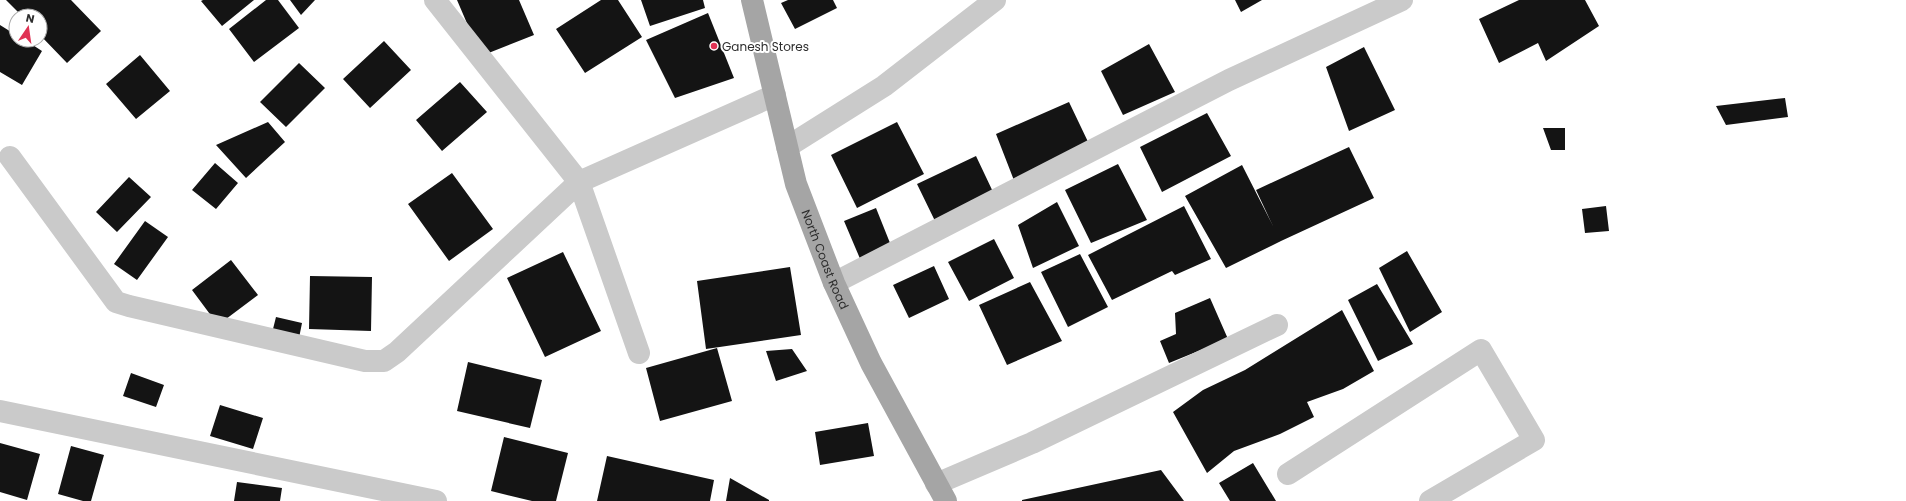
<svg xmlns="http://www.w3.org/2000/svg" width="1906" height="501" viewBox="0 0 1906 501" font-family="Poppins,sans-serif">
<style>
.building{fill:#141414}
.lines{fill:none;stroke-linecap:round;stroke-linejoin:round}
.minor{stroke:#cacaca;stroke-width:22}
.major{stroke:#a5a5a5;stroke-width:22}
.poi-dot{fill:#e03254;stroke:#fff;stroke-width:1.5}
.labels{text-anchor:middle;dominant-baseline:central;stroke-width:4;stroke-linejoin:round;paint-order:stroke}
.poi-label{font-size:12px;fill:#2d2d2d;stroke:#fff;text-anchor:start}
.street-label{font-size:12px;fill:#2d2d2d;stroke:#fff}
</style>
<rect width="100%" height="100%" fill="#fff"/>
<!-- building -->
<path class="building" d="M6 0H71L101 31 67 63 40 35V16H22Z
M203 0H254L222 26 201 1Z
M266 0H278L299 28 254 62 229 29Z
M290 0H315L301 15Z
M457 0H519L534 35 481 56Z
M601 0H618L642 37 585 73 556 29Z
M641 0H703L705 8 650 26Z
M788 0H833L837 8 795 29 781 3Z
M1235 0H1262L1241 12Z
M1519 0H1585L1599 26 1546 61 1538 43 1499 63 1479 19Z
M708 13 734 78 675 98 646 40Z
M0 25 16 35V40H25L42 51 22 85 0 72Z
M384 41 411 70 370 108 343 79Z
M1149 44 1175 92 1123 115 1101 71Z
M1364 47 1395 110 1349 131 1326 67Z
M140 55 170 91 136 119 106 84Z
M299 63 325 88 286 127 260 102Z
M460 82 487 112 442 151 416 120Z
M1785 98 1788 117 1726 125 1716 106Z
M1069 102 1090 146 1015 183 996 134Z
M1207 113 1231 156 1162 192 1140 147Z
M268 122 285 142 246 178 216 145Z
M897 122 924 174 857 208 831 155Z
M1543 128H1565V150H1551Z
M1349 147 1374 198 1281 241 1226 268 1185 196 1242 165 1273 226 1256 190Z
M976 156 994 194 935 221 917 184Z
M215 163 238 183 216 209 192 190Z
M1118 164 1147 220 1091 243 1065 190Z
M452 173 493 229 449 261 408 204Z
M129 177 151 197 117 232 96 212Z
M1057 202 1079 246 1033 268 1018 225Z
M1184 206 1211 259 1175 275 1172 271 1112 300 1088 255Z
M1606 206 1609 231 1585 233 1582 209Z
M876 208 892 248 861 261 844 221Z
M145 221 168 237 137 280 114 264Z
M994 239 1014 278 969 301 948 262Z
M1407 251 1442 312 1410 332 1379 268Z
M563 252 601 331 545 357 507 278Z
M1080 254 1108 307 1068 327 1041 272Z
M231 260 258 295 218 325 192 290Z
M934 266 949 299 909 318 893 285Z
M790 267 801 335 706 349 697 281Z
M310 276 372 277 371 331 309 329Z
M1030 282 1062 341 1007 365 979 305Z
M1377 284 1413 344 1378 361 1348 300Z
M1210 298 1228 339 1169 363 1160 341 1176 334 1175 313Z
M1342 310 1374 371 1343 389 1307 402 1314 417 1280 434 1234 451 1207 473 1173 412 1203 390 1245 370Z
M276 317 302 323 299 338 272 333Z
M717 348 732 401 660 421 646 368Z
M792 349 807 371 776 381 766 351Z
M468 362 542 380 530 428 457 411Z
M131 373 164 385 156 407 123 396Z
M220 405 263 418 253 449 210 436Z
M868 423 874 456 820 465 815 432Z
M504 437 568 453 556 501H532L491 491Z
M0 443 40 454 27 500 0 492Z
M71 446 104 455 91 501H83L58 494Z
M607 456 714 480 710 501H597Z
M1253 463 1276 501H1230L1219 483Z
M1161 470 1184 501H1022V500Z
M730 478 769 500V501H726Z
M237 482 282 488 280 501H234Z"/>
<g class="lines">
<!-- minor -->
<path class="minor" d="M435 0 579 182 639 353
M787 147 884 86 995 0
M10 157 116 302 129 306 365 361H384L397 352 579 182 775 95
M834 283 1229 80 1402 0
M0 411 436 501
M1288 474 1481 350 1534 440 1430 501
M936 484 1032 443 1277 325"/>
<!-- major -->
<path class="major" id="s1" d="M752 0 796 184 834 283 871 363 946 501"/>
</g>
<!-- markers -->
<circle class="poi-dot" cx="714" cy="46" r="4"/>
<g class="labels">
<!-- poi labels -->
<g class="poi-label">
<text x="722" y="46">Ganesh Stores</text>
</g>
<!-- street labels -->
<g class="street-label">
<text stroke="none"><textPath href="#s1" startOffset="270">North Coast Road</textPath></text>
</g>
</g>
<!-- north arrow -->
<g transform="translate(28 28) rotate(13)"><circle r="19" fill="#ffffff" stroke="#ababab"/>
<path d="M0-3L7 15L0 10L-7 15Z" fill="#e03254"/>
<text y="-6" font-size="11" font-weight="bold" text-anchor="middle" fill="#2d2d2d">N</text>
</g>
</svg>
